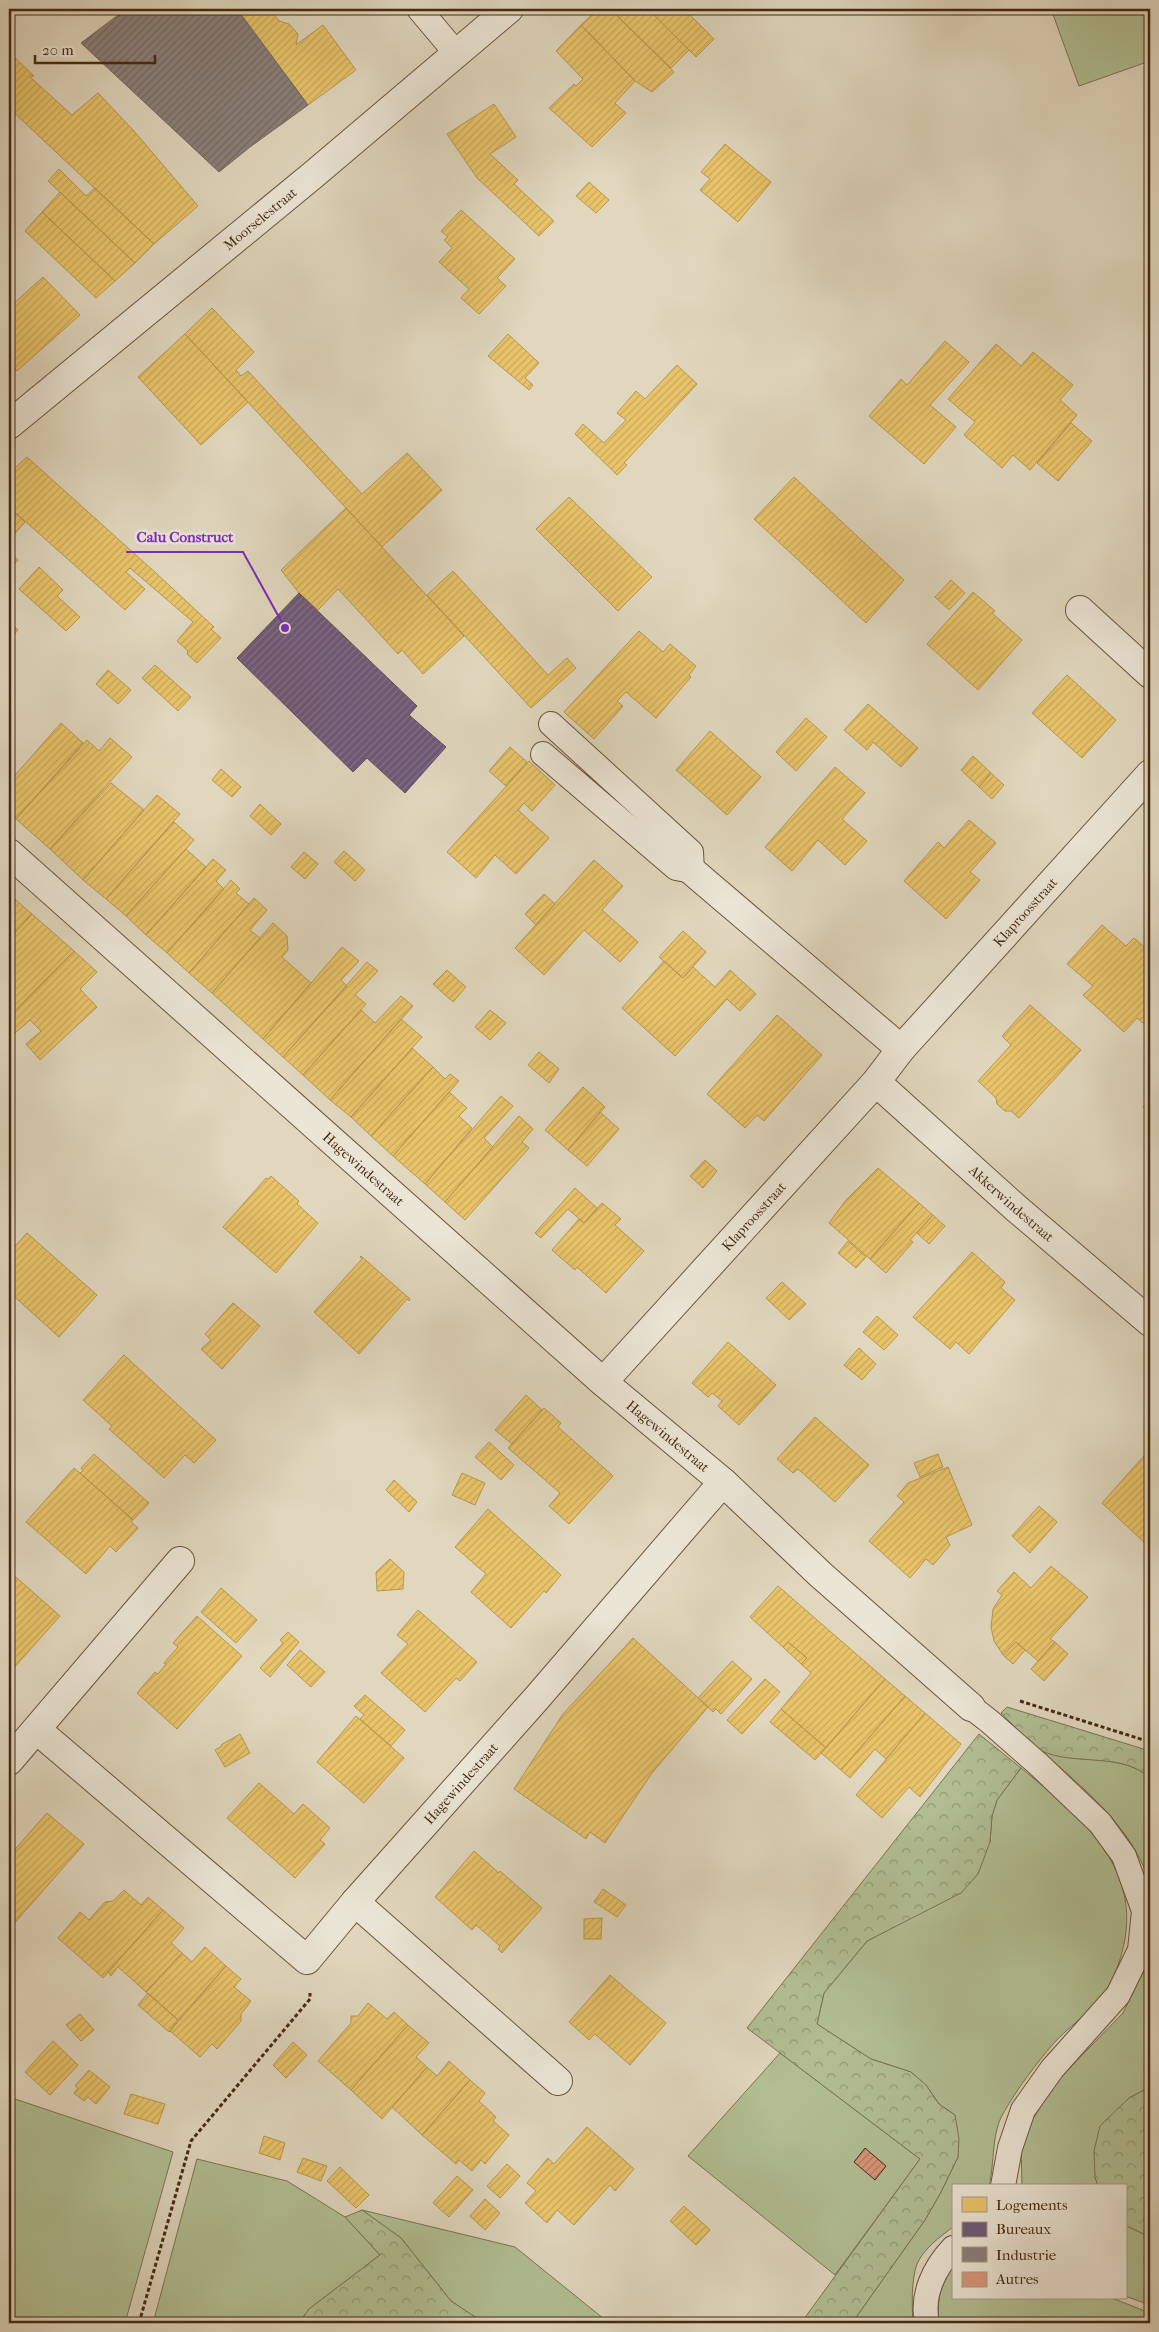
<svg xmlns="http://www.w3.org/2000/svg" width="1159" height="2332" viewBox="0 0 1159 2332" font-family="'IM FELL French Canon',serif">
<style>
.grass{fill:#b1be93;stroke:#7b7452}
.forest{fill:url(#forest-crowns);stroke:#7b7452}
.homes{fill:url(#homes-hatch);stroke:#b8964f}
.offices{fill:url(#offices-hatch);stroke:#614b5a}
.industry{fill:url(#industry-hatch);stroke:#75675c}
.building{fill:url(#building-hatch);stroke:#452911}
.lines{fill:none;stroke-linecap:round;stroke-linejoin:round}
.service-casing{stroke:#6c543c;stroke-width:26}
.minor-casing{stroke:#6c543c;stroke-width:30}
.path{stroke:#452911;stroke-width:3;stroke-dasharray:4 2.5;stroke-linecap:butt}
.service{stroke:#ebe5d5;stroke-width:24}
.minor{stroke:#ebe5d5;stroke-width:28}
.labels{text-anchor:middle;dominant-baseline:central;stroke-width:5;stroke-linejoin:round;paint-order:stroke}
.street-label{font-size:14px;fill:#452911;stroke:#ebe5d5}
.leader{fill:none;stroke:#7b2cbf;stroke-width:2}
.callout-dot{fill:#7b2cbf;stroke:#ebe5d5;stroke-width:2}
.callout-label{font-size:15px;text-anchor:middle;font-weight:bold;fill:#7b2cbf;stroke:#ebe5d5;stroke-width:5;stroke-linejoin:round;paint-order:stroke}
</style>
<defs>
<pattern id="forest-crowns" width="20" height="18" patternUnits="userSpaceOnUse" patternTransform="scale(1.25)"><rect width="20" height="18" fill="#b1be93"/><path d="M2 6a3 3 0 1 1 6 0M12 15a3 3 0 1 1 6 0" fill="none" stroke="#929a77"/></pattern>
<pattern id="homes-hatch" width="6" height="6" patternUnits="userSpaceOnUse" patternTransform="scale(1.25)"><rect width="6" height="6" fill="#e9c46a"/><path d="M-1 1l2-2M0 6l6-6M5 7l2-2" fill="none" stroke="#c9a85b"/></pattern>
<pattern id="offices-hatch" width="6" height="6" patternUnits="userSpaceOnUse" patternTransform="scale(1.25)"><rect width="6" height="6" fill="#6d597a"/><path d="M-1 1l2-2M0 6l6-6M5 7l2-2" fill="none" stroke="#84728a"/></pattern>
<pattern id="industry-hatch" width="6" height="6" patternUnits="userSpaceOnUse" patternTransform="scale(1.25)"><rect width="6" height="6" fill="#8a817c"/><path d="M-1 1l2-2M0 6l6-6M5 7l2-2" fill="none" stroke="#736a64"/></pattern>
<pattern id="building-hatch" width="6" height="6" patternUnits="userSpaceOnUse" patternTransform="scale(1.25)"><rect width="6" height="6" fill="#d99679"/><path d="M-1 1l2-2M0 6l6-6M5 7l2-2" fill="none" stroke="#b27a62"/></pattern>
</defs>
<rect width="100%" height="100%" fill="#e0d7be"/>
<filter id="stains"><feTurbulence type="fractalNoise" baseFrequency=".004" numOctaves="4"/><feColorMatrix values="0 0 0 0 .2 0 0 0 0 .09 0 0 0 0 .02 0 0 0 .5 -.17"/></filter>
<radialGradient id="worn" r=".72"><stop offset=".6" stop-color="#630" stop-opacity="0"/><stop offset="1" stop-color="#630" stop-opacity=".3"/></radialGradient>
<!-- grass -->
<path class="grass" d="M1051 9H1150V61L1079 86Z
M1039 1749C1047 1752 1056 1756 1065 1757 1093 1761 1129 1758 1150 1778V1883C1131 1825 1083 1788 1039 1749Z
M1021 1768C1076 1813 1141 1864 1124 1944 1120 1962 1113 1982 1102 1996 1088 2015 1068 2027 1053 2044 1036 2064 1017 2089 1004 2112 991 2133 995 2162 989 2186H953V2227C940 2237 924 2248 917 2264 911 2281 912 2306 913 2323H852L925 2220 941 2192 958 2157 955 2115 939 2104 926 2085 911 2072 871 2059 817 2024 824 1993 867 1941 928 1909 990 1842 992 1816 997 1800Z
M1150 1958V2087L1129 2098 1095 2177 1098 2186H1022L1021 2146 1033 2119 1055 2083 1123 2013Z
M780 2053 920 2159 835 2275 688 2156Z
M9 2097 173 2152 125 2323H9Z
M197 2159 287 2181 345 2217 380 2255 309 2309 299 2323H153Z
M362 2210 515 2247 609 2323H484L451 2301 401 2238Z
M1125 2225 1150 2237V2305L1125 2296Z
M953 2264V2298H1112L1150 2313V2323H938C938 2305 939 2278 953 2264Z"/>
<!-- forest -->
<path class="forest" d="M1007 1707 1150 1751V1778C1121 1751 1074 1767 1040 1750 1028 1743 1012 1723 1001 1713Z
M979 1734 1021 1768 997 1800 992 1816 990 1842 978 1874 961 1893 867 1941 824 1993 817 2024 871 2059 911 2072 926 2085 939 2104 955 2115 959 2139 958 2157 941 2192 925 2220 852 2323H801L920 2159 747 2028Z
M1150 2087V2237L1125 2225V2186H1098L1095 2177 1094 2151 1100 2126 1129 2098Z
M362 2210 401 2238 451 2301 484 2323H299L309 2309 380 2255 345 2217Z"/>
<!-- homes -->
<path class="homes" d="M237 9H270L279 21 289 24 298 34 296 45 323 25 356 70 308 105Z
M598 9H610L674 72 652 92 635 81 581 25Z
M610 9H648L689 50 671 68Z
M648 9H684L714 39 696 57Z
M581 25 635 81 615 103 626 113 592 147 549 108 574 84 576 86 583 79 556 51Z
M9 52 34 76 30 77 72 115 98 93 134 131 198 206 154 244 9 108Z
M494 104 516 137 490 154 518 180 514 184 554 221 539 236 477 178 447 134Z
M725 144 771 182 738 222 700 190 710 179 701 172Z
M59 169 86 196 95 188 154 244 135 263 48 181Z
M589 182 609 200 596 213 576 196Z
M60 192 135 263 115 281 42 212Z
M461 210 515 259 497 278 506 286 479 314 461 298 469 289 439 262 452 248 444 240 448 237 441 231Z
M42 212 115 281 96 298 25 231Z
M9 216 15 222 9 229Z
M43 277 80 315 17 371 9 362V308Z
M212 308 254 352 236 370 241 376 248 371 362 494 407 453 442 490 382 547 185 334Z
M185 334 248 402 201 445 138 377Z
M508 334 539 363 525 378 533 385 529 390 488 356Z
M945 341 969 362 930 405 956 427 924 464 869 416 901 379 907 385Z
M996 344 1021 366 1033 352 1073 385 1060 400 1077 415 1030 470 1013 455 1002 468 964 435 975 422 948 399Z
M677 365 697 384 624 463 627 465 617 475 575 434 583 424 604 443 626 420 617 413 636 391 645 399Z
M1071 423 1092 441 1058 481 1037 463Z
M27 457 157 574 214 627 211 629 221 638 197 663 187 654 188 651 177 641 193 622 130 568 126 572 145 589 125 610 9 507V473Z
M794 477 904 580 866 623 754 519Z
M569 497 652 577 618 611 536 529Z
M9 507 25 522 11 538 9 536Z
M346 508 464 636 423 674 402 650 398 654 338 589 318 610 299 593 281 570Z
M9 551 18 560 9 570Z
M39 567 63 590 57 596 80 617 66 631 19 589Z
M453 571 548 675 567 658 576 668 531 708 427 595Z
M951 580 965 593 949 610 935 597Z
M973 592 995 611 992 613 1022 640 978 690 927 644Z
M9 621 18 630 9 640Z
M639 631 663 652 670 644 696 666 689 675 691 677 656 718 626 692 617 701 623 706 594 739 564 712Z
M155 665 191 697 178 711 142 678Z
M108 670 131 690 118 704 96 684Z
M1067 675 1116 720 1082 758 1032 713Z
M868 704 918 748 901 767 873 742 867 750 844 730Z
M806 718 827 737 796 771 776 752Z
M61 723 83 743 16 819 9 813V782Z
M710 731 761 777 727 815 676 770Z
M110 738 132 757 50 849 16 819 87 740 99 751Z
M510 747 527 762 506 786 489 771Z
M973 756 991 773 979 787 961 770Z
M529 761 555 785 532 811 524 803 518 810 549 838 516 874 495 855 476 878 447 852Z
M835 767 865 793 842 819 867 841 845 865 818 840 792 871 765 847Z
M221 769 241 787 232 797 212 780Z
M9 772 14 776 9 782Z
M991 773 1004 785 992 799 979 787Z
M111 783 144 810 83 880 50 849Z
M157 795 180 814 106 899 83 880Z
M260 804 281 824 271 835 250 816Z
M969 820 996 843 970 872 980 880 946 919 904 881 938 842 944 848Z
M174 822 194 840 126 916 106 899Z
M186 849 206 867 146 935 126 916Z
M344 851 365 870 355 881 334 862Z
M304 852 318 864 305 879 291 867Z
M213 859 226 870 216 881 224 889 167 953 146 935Z
M594 860 623 886 602 910 638 942 620 962 584 930 544 975 515 948Z
M231 880 240 889 236 893 249 904 189 973 167 953Z
M9 893 16 900 9 908Z
M544 894 555 904 536 925 525 914Z
M254 898 267 910 250 930 260 938 212 993 189 973Z
M16 900 32 914 9 939V908Z
M32 914 74 951 9 1017V939Z
M273 923 287 936 288 950 282 957 311 983 263 1039 212 993Z
M1102 925 1126 946 1134 938 1150 952V1016L1143 1023 1137 1018 1124 1032 1083 995 1093 986 1067 964Z
M683 931 706 952 683 978 659 957Z
M342 947 359 961 341 980 347 986 283 1057 263 1039Z
M74 951 97 972 80 989 97 1007 40 1060 26 1044 41 1031 30 1020 15 1033 9 1026V1017Z
M664 961 683 978 693 967 715 987 730 970 756 994 740 1011 727 999 675 1056 622 1008Z
M367 962 378 971 355 995 366 1004 303 1075 283 1057Z
M447 970 466 987 453 1002 433 984Z
M401 996 413 1006 330 1100 303 1075 361 1010 375 1023Z
M1030 1005 1081 1050 1019 1118 1011 1111H1005L997 1104 996 1098 978 1081 1011 1045 1002 1036Z
M490 1010 506 1023 490 1040 475 1027Z
M777 1015 822 1055 764 1121 757 1115 745 1128 707 1094Z
M401 1019 422 1037 351 1117 330 1100Z
M412 1048 433 1067 371 1136 351 1117Z
M539 1052 559 1069 549 1083 528 1065Z
M433 1067 445 1079 450 1074 459 1081 393 1156 371 1136Z
M583 1087 605 1107 568 1150 545 1130Z
M449 1092 467 1108 459 1116 472 1128 425 1184 393 1156Z
M501 1096 513 1106 484 1138 493 1147 445 1202 425 1184Z
M1150 1099V1114L1143 1107Z
M600 1112 619 1129 587 1166 568 1150Z
M519 1116 533 1129 522 1142 529 1148 465 1220 445 1202Z
M705 1160 717 1171 703 1188 690 1176Z
M878 1168 919 1203 870 1259 829 1223 846 1200Z
M271 1176 299 1201 297 1204 318 1223 276 1273 223 1227 266 1178 268 1179Z
M575 1188 597 1208 584 1223 568 1209 541 1238 535 1233Z
M602 1203 621 1219 615 1225 644 1251 606 1293 577 1267 575 1270 552 1250 579 1219 584 1223Z
M919 1203 933 1215 910 1240 913 1242 886 1273 870 1259Z
M933 1215 945 1226 929 1244 917 1233Z
M27 1233 97 1295 59 1337 9 1292V1240L15 1246Z
M848 1241 866 1257 856 1268 838 1253Z
M972 1252 1005 1282 1001 1288 1015 1300 969 1354 956 1342 950 1349 913 1317Z
M361 1256 410 1299 409 1301 407 1299 359 1354 314 1312 362 1259 360 1257Z
M782 1282 806 1304 789 1320 766 1298Z
M233 1303 260 1326 222 1369 201 1349 211 1340 205 1334Z
M877 1316 898 1335 884 1350 863 1332Z
M728 1342 776 1385 739 1425 718 1406 722 1401 712 1393 708 1397 692 1383Z
M859 1348 876 1364 862 1380 844 1365Z
M124 1355 216 1440 194 1463 185 1455 164 1478 109 1429 112 1426 83 1400Z
M526 1395 542 1410 512 1444 495 1430Z
M544 1408 561 1423 558 1427 613 1476 569 1524 549 1506 560 1493 508 1448Z
M815 1417 869 1465 835 1502 798 1469 793 1473 777 1459Z
M489 1442 514 1465 501 1480 475 1457Z
M1150 1449V1540L1146 1544 1102 1503Z
M94 1454 149 1503 133 1520 80 1473 83 1471 81 1468Z
M938 1454 943 1467 920 1477 914 1463Z
M948 1467 972 1525 946 1537 950 1545 933 1565 926 1559 910 1578 869 1541 904 1502 897 1496 908 1483Z
M74 1468 133 1520 131 1522 138 1528 116 1552 110 1546 86 1574 26 1522Z
M462 1473 485 1483 475 1505 452 1495Z
M394 1480 417 1502 409 1512 386 1490Z
M1039 1506 1057 1522 1030 1553 1012 1536Z
M488 1509 561 1575 546 1593 544 1591 511 1628 471 1592 486 1574 455 1547Z
M390 1559 404 1572 403 1589 377 1591 376 1572Z
M1051 1566 1088 1597 1050 1639 1055 1642 1038 1661 1016 1642 1003 1655 994 1641 991 1627 993 1609 1002 1595 997 1591 1014 1572 1031 1588Z
M9 1571 60 1616 12 1670 9 1667Z
M778 1586 885 1679 826 1748 781 1709 811 1673 801 1664 807 1658 788 1642 783 1647 750 1617Z
M221 1588 257 1620 236 1643 201 1612Z
M418 1610 477 1662 460 1681 456 1678 425 1712 381 1673 408 1644 397 1635Z
M197 1616 242 1656 177 1729 137 1693 155 1672 158 1674 166 1664 164 1663 178 1647 173 1643Z
M288 1632 299 1642 270 1677 260 1668 283 1643 280 1640Z
M633 1638 708 1707 652 1773 605 1843 590 1832 586 1839 514 1789 563 1714Z
M788 1642 807 1658 801 1664 783 1647Z
M1016 1642 1025 1650 1013 1664 1003 1655Z
M1055 1642 1068 1654 1044 1681 1031 1669Z
M300 1650 325 1672 311 1687 287 1665Z
M732 1661 752 1679 721 1714 716 1709 713 1712 698 1698Z
M765 1679 780 1692 742 1734 727 1720Z
M885 1679 905 1696 841 1770 821 1753Z
M365 1695 405 1730 391 1746 360 1719 364 1715 354 1706Z
M905 1696 925 1713 886 1759 875 1749 850 1778 841 1770Z
M781 1709 826 1748 815 1760 770 1722Z
M925 1713 961 1744 920 1797 909 1787 882 1818 856 1795Z
M356 1716 404 1758 364 1803 317 1762Z
M240 1734 250 1753 225 1767 215 1750 222 1746 221 1745Z
M259 1783 294 1814 303 1804 330 1828 320 1840 325 1844 295 1878 227 1818Z
M47 1813 84 1844 12 1926 9 1923V1856Z
M474 1851 499 1873 500 1871 542 1908 502 1953 498 1949 500 1946 476 1925 472 1930 435 1897Z
M603 1889 626 1905 617 1917 594 1902Z
M124 1890 141 1905 148 1897 163 1910 103 1978 58 1938 80 1912 89 1920 105 1902 113 1901Z
M163 1910 184 1928 171 1943 182 1953 146 1992 118 1967 111 1976 108 1972Z
M602 1918 601 1939H584V1919Z
M205 1947 226 1966 178 2020 146 1992 182 1953 192 1962Z
M226 1966 241 1979 234 1987 251 2001 241 2014V2021L217 2049 212 2044 200 2057 170 2031Z
M610 1975 666 2023 630 2065 595 2034 589 2040 569 2022Z
M148 1993 178 2020 169 2032 138 2005Z
M368 2003 387 2019 394 2012 408 2025 351 2090 318 2061 351 2023V2016H358Z
M80 2014 94 2030 81 2041 66 2025Z
M408 2025 429 2043 416 2057 427 2067 382 2119 351 2090Z
M53 2041 78 2065 50 2095 25 2072Z
M293 2042 307 2055 286 2078 273 2065Z
M449 2061 470 2080 422 2135 392 2107 427 2067 437 2076Z
M89 2070 110 2087 96 2104 88 2097 84 2101 74 2093 78 2088 75 2086Z
M470 2080 485 2093 479 2101 496 2117 493 2121 509 2135 485 2164 481 2160 472 2171 459 2160 456 2164 422 2135Z
M131 2094 165 2104 158 2124 124 2114Z
M587 2127 634 2169 615 2191 610 2185 574 2225 557 2210 547 2223 525 2203 536 2191 527 2183 548 2158 554 2164Z
M264 2136 285 2143 280 2160 259 2153Z
M303 2158 327 2166 321 2181 297 2172Z
M507 2164 520 2176 500 2198 487 2186Z
M340 2167 369 2195 356 2208 327 2181Z
M457 2176 473 2190 449 2217 433 2203Z
M485 2199 500 2213 485 2230 470 2216Z
M684 2206 710 2230 696 2245 670 2221Z"/>
<!-- offices -->
<path class="offices" d="M299 593 417 706 409 715 446 747 405 793 367 758 353 772 237 658Z"/>
<!-- industry -->
<path class="industry" d="M126 9H237L308 105 250 147 219 172 81 43Z"/>
<!-- building -->
<path class="building" d="M865 2148 886 2166 875 2180 854 2162Z"/>
<g class="lines">
<defs>
<path id="service" d="M419 9 456 53
M543 754 676 868 692 871 691 852 551 724
M971 1707 989 1721 1038 1764 1100 1823 1124 1856 1144 1911 1140 1950 1118 1995 1052 2069 1023 2110 1010 2148 1003 2186
M927 2323C921 2295 934 2268 953 2248"/>
<g id="minor">
<path id="s1" d="M9 425 313 175 509 9"/>
<path d="M1080 610 1150 674"/>
<path id="s2" d="M9 853 603 1382 723 1482 821 1575 971 1707"/>
<path d="M692 871 901 1049"/>
<path id="s3" d="M876 1082 1017 1209 1150 1322"/>
<path id="s4" d="M603 1382 876 1082 901 1049 1150 774"/>
<path id="s5" d="M37 1730 307 1960 355 1902 536 1699 723 1482"/>
<path d="M9 1761 180 1561"/>
<path d="M355 1902 558 2081"/>
</g>
</defs>
<!-- service casing -->
<use href="#service" class="service-casing"/>
<!-- minor casing -->
<use href="#minor" class="minor-casing"/>
<!-- path -->
<path class="path" d="M1020 1701 1150 1742
M139 2323 191 2141 310 1999V1993"/>
<!-- service -->
<use href="#service" class="service"/>
<!-- minor -->
<use href="#minor" class="minor"/>
</g>
<g class="labels">
<!-- street labels -->
<g class="street-label">
<text stroke="none"><textPath href="#s1" startOffset="325">Moorselestraat</textPath></text>
<text stroke="none"><textPath href="#s4" startOffset="632">Klaproosstraat</textPath></text>
<text stroke="none"><textPath href="#s2" startOffset="475">Hagewindestraat</textPath></text>
<text stroke="none"><textPath href="#s3" startOffset="182">Akkerwindestraat</textPath></text>
<text stroke="none"><textPath href="#s4" startOffset="224">Klaproosstraat</textPath></text>
<text stroke="none"><textPath href="#s2" startOffset="880">Hagewindestraat</textPath></text>
<text stroke="none"><textPath href="#s5" startOffset="589">Hagewindestraat</textPath></text>
</g>
</g>
<!-- callouts -->
<path class="leader" d="M285 628L243 552H126"/>
<circle class="callout-dot" cx="285" cy="628" r="5"/>
<g class="callout-label">
<text x="185" y="542">Calu Construct</text>
</g>
<!-- margin -->
<rect width="1159" height="2332" fill="none" stroke="#e0d7be" stroke-width="30"/>
<rect x="10" y="10" width="1139" height="2312" fill="none" stroke="#452911" stroke-width="2.5"/>
<rect x="15" y="15" width="1129" height="2302" fill="none" stroke="#452911"/>
<!-- legend -->
<rect x="952" y="2184" width="175" height="115" fill="#ebe5d5" stroke="#a99a87"/>
<rect x="962" y="2197" width="25" height="15" fill="#e9c46a" stroke="#a99a87"/>
<text x="996" y="2210" font-size="15" fill="#452911">Logements</text>
<rect x="962" y="2222" width="25" height="15" fill="#6d597a" stroke="#a99a87"/>
<text x="996" y="2234" font-size="15" fill="#452911">Bureaux</text>
<rect x="962" y="2247" width="25" height="15" fill="#8a817c" stroke="#a99a87"/>
<text x="996" y="2260" font-size="15" fill="#452911">Industrie</text>
<rect x="962" y="2272" width="25" height="15" fill="#d99679" stroke="#a99a87"/>
<text x="996" y="2284" font-size="15" fill="#452911">Autres</text>
<!-- scale -->
<path d="M35 55v8h120v-8" fill="none" stroke="#452911" stroke-width="2.5"/>
<text x="42" y="55" font-size="15" fill="#452911" stroke="#ebe5d5" stroke-width="4" paint-order="stroke">20 m</text>
<rect width="100%" height="100%" filter="url(#stains)"/>
<rect width="100%" height="100%" fill="url(#worn)"/>
</svg>
